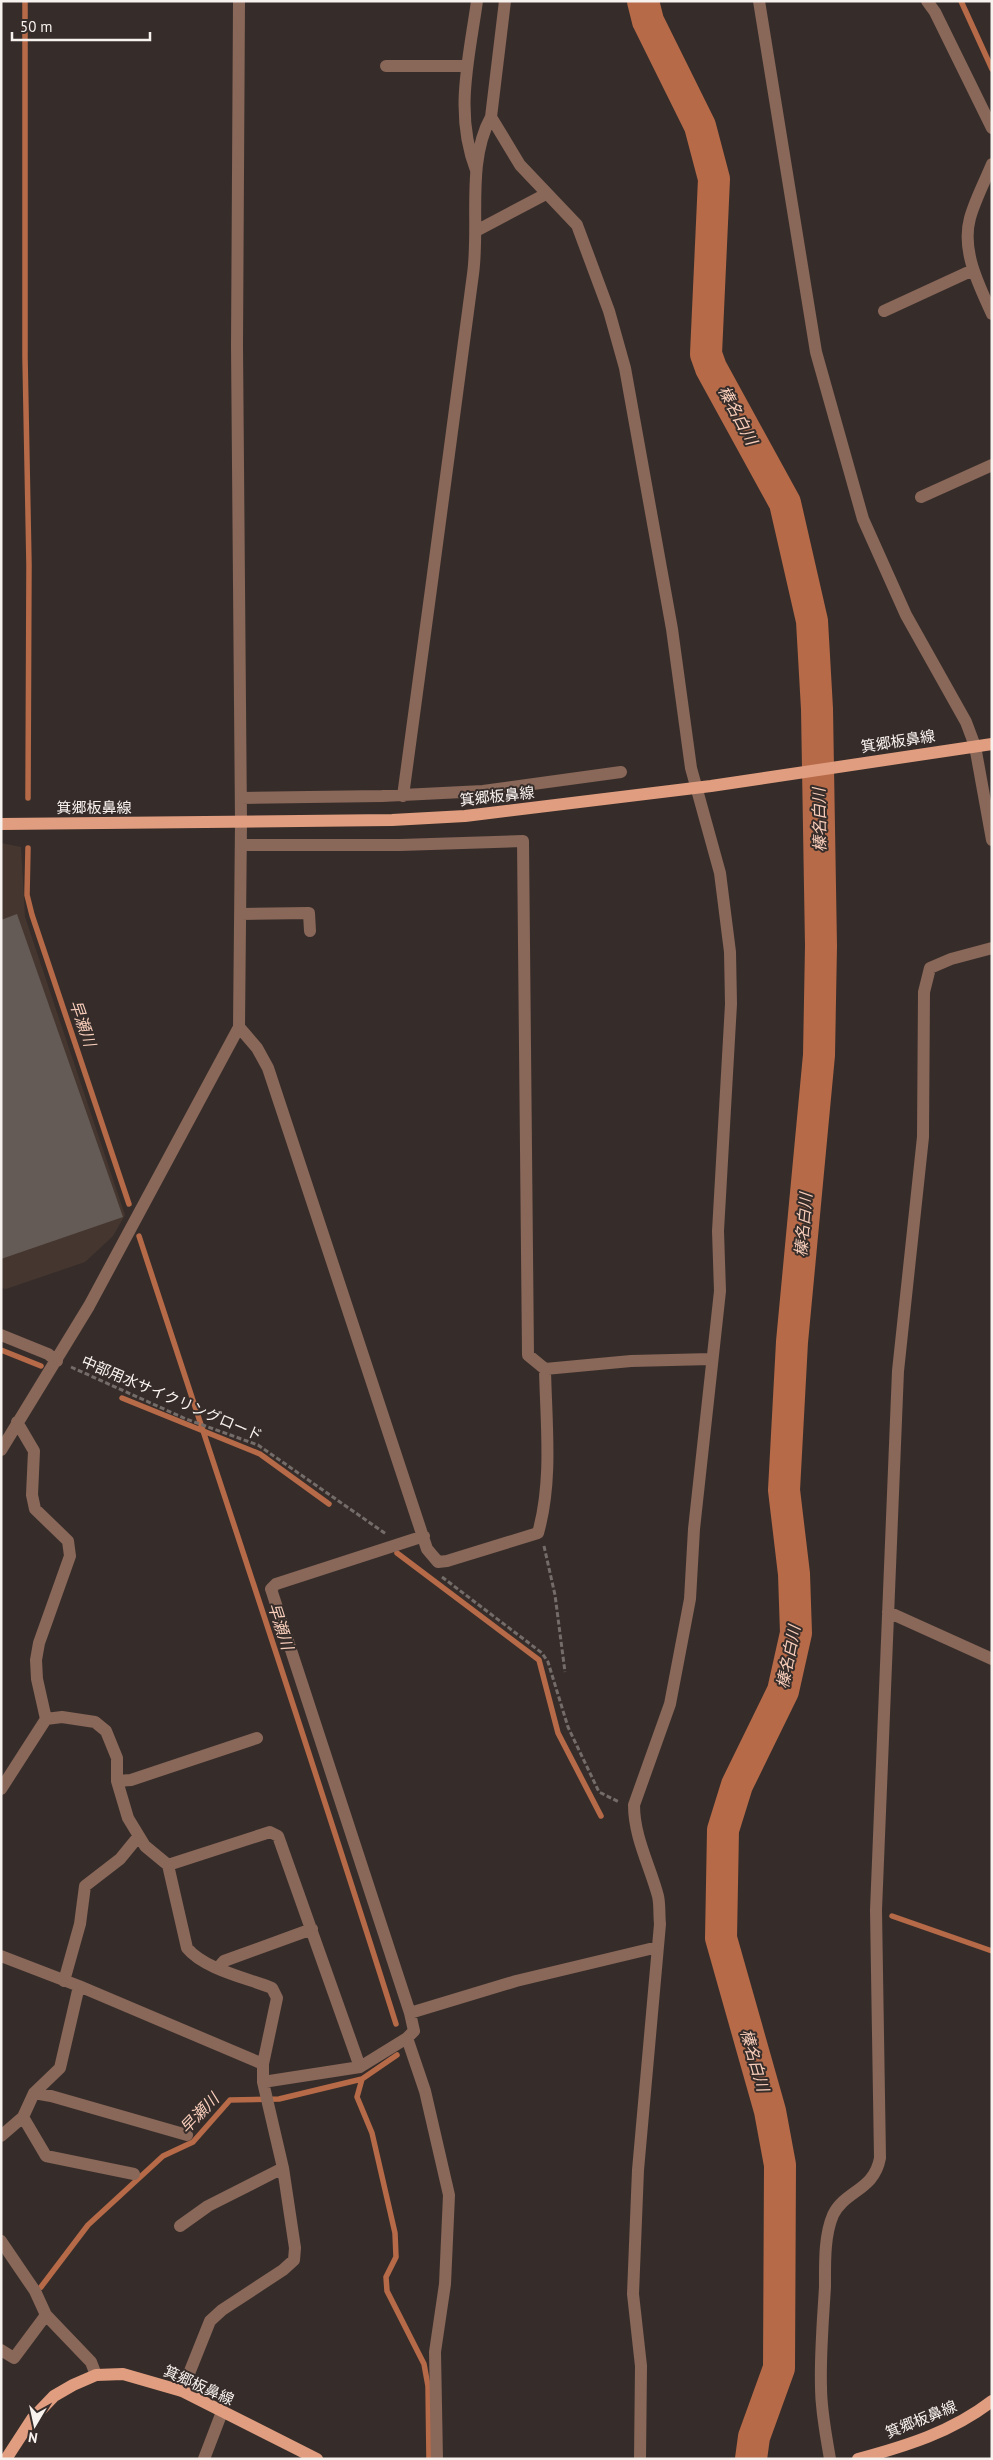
<svg xmlns="http://www.w3.org/2000/svg" width="993" height="2460" viewBox="0 0 993 2460" font-family="'PT Sans','Noto Sans JP',sans-serif">
<style>
.built{fill:#45362f}
.lines{fill:none;stroke-linecap:round;stroke-linejoin:round}
.stream{stroke:#b66a48;stroke-width:5.5}
.river{stroke:#b66a48;stroke-width:32}
.building{fill:#655b56}
.path{stroke:#746c69;stroke-width:3;stroke-dasharray:5 2.5;stroke-linecap:butt}
.minor{stroke:#896759;stroke-width:12}
.major{stroke:#e19d7f;stroke-width:12}
.labels{text-anchor:middle;dominant-baseline:central;stroke-width:4;stroke-linejoin:round;paint-order:stroke}
.street-label{font-size:15px;fill:#f8f2ef;stroke:#362d2a}
.water-label{font-size:16px;font-style:italic;fill:#f8cdba;stroke:#362d2a}
</style>
<rect width="100%" height="100%" fill="#362d2a"/>
<!-- built -->
<path class="built" d="M1 843 21 847 25 917 125 1215 113 1236 85 1262 6 1289 1 1288Z"/>
<g class="lines">
<!-- stream -->
<path class="stream" d="M25 1V357L29 565 28 798
M961 1 992 69
M28 848 27 895 32 915 129 1204
M139 1236C225 1499 313 1761 396 2024
M1 1350 41 1366
M122 1398 260 1454 329 1504
M397 1553 539 1660 558 1733 601 1816
M892 1916 992 1951
M362 2079 357 2097 372 2133 395 2233 396 2257 386 2277 387 2291 424 2364 428 2386 429 2459
M41 2287 88 2225 163 2156 193 2142 230 2100 279 2099 362 2079 397 2055"/>
<!-- river -->
<path class="river" d="M643 1 648 21 700 126 714 179 706 354 711 368 785 503 812 621 817 709 821 946 819 1055 792 1342 784 1490 794 1574 796 1633 783 1691 737 1785 723 1830 721 1938 770 2111 780 2165 779 2368 754 2437 751 2459"/>
</g>
<!-- building -->
<path class="building" d="M17 914 123 1217 1 1259V920Z"/>
<g class="lines">
<!-- path -->
<path class="path" d="M71 1367 186 1419 258 1445 386 1534
M544 1546 555 1595 565 1672
M442 1577 542 1653 548 1662 568 1727 599 1792 619 1802"/>
<!-- minor -->
<path class="minor" d="M505 1 491 117 520 165 577 225 609 311 625 368 672 629 691 768 720 873 730 952 731 1004 718 1231 720 1291 694 1529 690 1599 670 1704 634 1805C634 1837 650 1866 658 1896 660 1905 659 1915 660 1924L638 2170 633 2294 641 2366 640 2459
M759 1 816 352 863 519 906 615 966 722 975 746 992 840
M927 1 935 12 992 128
M386 66H466
M992 164C985 181 975 200 970 218 961 251 979 285 992 314
M476 170C454 113 469 59 477 1
M476 231 546 194
M884 311 973 270
M921 497 992 465
M403 796C426 622 451 448 473 274 480 224 466 162 491 117
M241 798 382 796 483 791 621 772
M241 845H400L523 841 528 1355 545 1369 631 1361 711 1359
M241 914 309 913 310 931
M239 1027 257 1048 268 1068 427 1549 438 1562 447 1561 538 1533C553 1480 546 1423 545 1369
M1 1335 48 1354 57 1361
M1 1450 89 1306 239 1027 241 822 237 346 239 1
M888 1612 992 1659
M46 1719 62 1717 95 1722 106 1731 117 1758V1781L128 1818 145 1846 168 1865 187 1948C204 1969 247 1978 272 1988L277 1998 263 2064V2082L283 2168 295 2248 294 2260 283 2270 222 2310 210 2321 182 2391
M117 1781 131 1780 257 1738
M1 1789 46 1719 37 1679 36 1660 39 1643 70 1556 68 1541 35 1509 32 1495 34 1451 17 1422
M168 1865 270 1832 278 1836 360 2067
M1 1956 79 1986 263 2064
M218 1968 224 1961 312 1929
M64 1981 80 1924 85 1886 120 1859 138 1837
M410 2013 516 1981 658 1947
M407 2038 425 2091 449 2195 445 2284 435 2352 437 2459
M263 2082 360 2067 407 2038 414 2031 410 2013 271 1589 276 1584 424 1536
M34 2093 60 2068 79 1986
M23 2117 46 2156 134 2174
M1 2136 23 2117 34 2093 51 2096 187 2135
M180 2226 208 2206 283 2168
M1 2241 35 2291 46 2315 91 2362 96 2375
M1 2350 14 2358 46 2315
M204 2459 222 2412
M830 2459C826 2435 821 2411 821 2387 820 2354 823 2320 825 2287 825 2264 824 2236 833 2215 845 2190 874 2191 880 2158L876 1910 898 1371 923 1137 924 992 930 968 951 959 992 948"/>
<!-- major -->
<path class="major" d="M1 824 392 820 465 816 711 786 992 744
M6 2459 32 2419 54 2396 73 2385 96 2375 123 2374 182 2391 317 2459
M858 2459C906 2446 952 2432 992 2401"/>
</g>
<g class="labels">
<!-- street labels -->
<g class="street-label">
<text transform="translate(898 741) rotate(-9)">箕郷板鼻線</text>
<text transform="translate(497 796) rotate(-6)">箕郷板鼻線</text>
<text x="94" y="807">箕郷板鼻線</text>
<text transform="translate(172 1398) rotate(23)">中部用水サイクリングロード</text>
<text transform="translate(199 2385) rotate(24)">箕郷板鼻線</text>
<text transform="translate(921 2419) rotate(-22)">箕郷板鼻線</text>
</g>
<!-- water labels -->
<g class="water-label">
<text transform="translate(738 415) rotate(62)">榛名白川</text>
<text transform="translate(819 820) rotate(-91)">榛名白川</text>
<text transform="translate(83 1023) rotate(71)">早瀬川</text>
<text transform="translate(803 1225) rotate(-85)">榛名白川</text>
<text transform="translate(281 1626) rotate(72)">早瀬川</text>
<text transform="translate(788 1657) rotate(-79)">榛名白川</text>
<text transform="translate(755 2060) rotate(74)">榛名白川</text>
<text transform="translate(199 2113) rotate(-46)">早瀬川</text>
</g>
</g>
<!-- border -->
<rect width="993" height="2460" fill="none" stroke="#f8f2ef" stroke-width="5"/>
<!-- north arrow -->
<g transform="translate(35 2425) rotate(189)" stroke="#362d2a" stroke-width="4" paint-order="stroke">
<path d="M0-4L9 19L0 12L-9 19Z" fill="#f8f2ef"/>
<text y="-8" font-size="14" font-weight="bold" text-anchor="middle" fill="#f8f2ef">N</text>
</g>
<!-- scale -->
<path d="M12 32v8h138v-8" fill="none" stroke="#f8f2ef" stroke-width="2.5"/>
<text x="20" y="32" font-size="15" fill="#f8f2ef" stroke="#362d2a" stroke-width="4" paint-order="stroke">50 m</text>
</svg>
